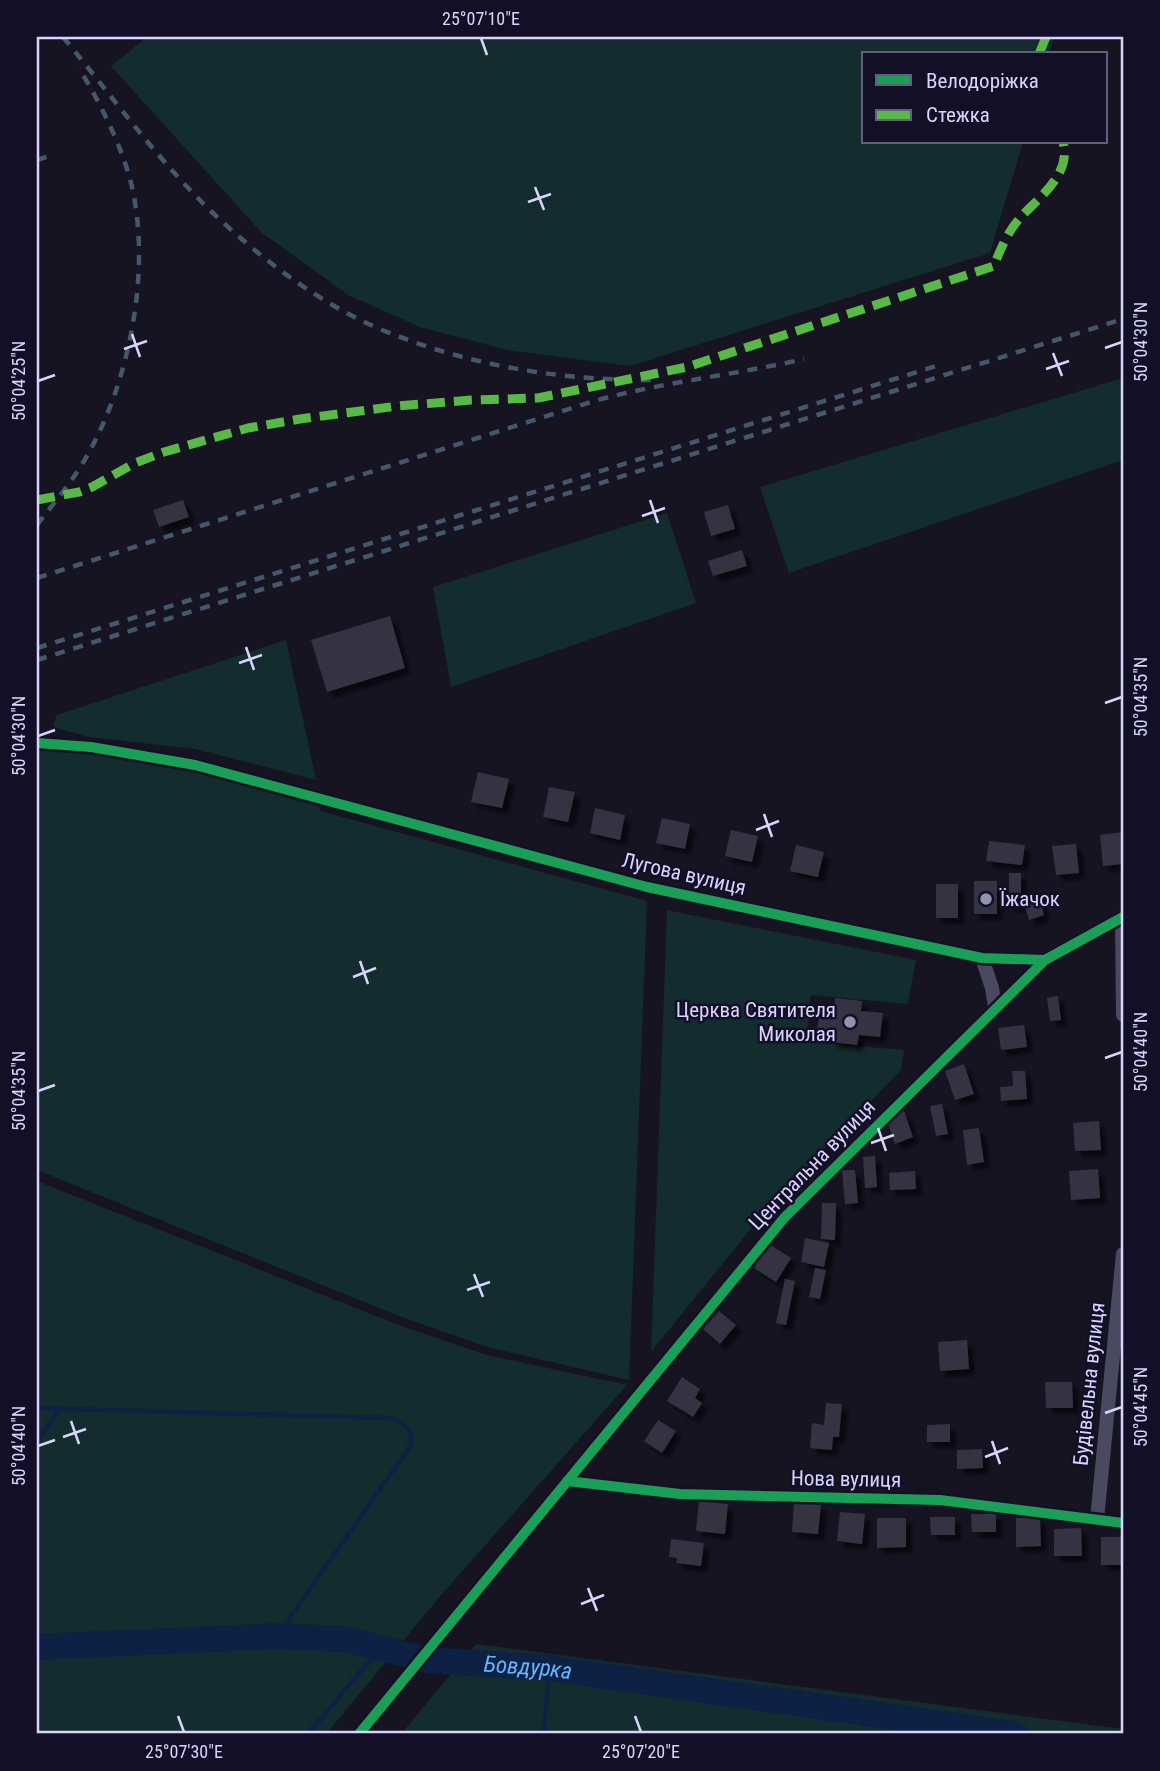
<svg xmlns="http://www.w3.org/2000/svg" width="1160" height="1771" viewBox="0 0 1160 1771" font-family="'Roboto Condensed',sans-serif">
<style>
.green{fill:#132c2d}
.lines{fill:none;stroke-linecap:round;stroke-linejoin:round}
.stream{stroke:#0d2144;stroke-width:4.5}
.river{stroke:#0d2144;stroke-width:26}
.building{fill:#343243;filter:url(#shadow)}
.minor{stroke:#4a4962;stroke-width:14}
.rail{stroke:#43596b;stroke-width:4.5;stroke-dasharray:10 9;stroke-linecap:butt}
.quiet{stroke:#58b947;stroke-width:9;stroke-dasharray:18 9;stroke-linecap:butt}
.cycleway-casing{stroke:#130f26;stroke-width:15}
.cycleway{stroke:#1a9f57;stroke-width:10}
.ticks{fill:none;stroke:#d9d4ff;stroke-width:2.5}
.poi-dot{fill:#9591b1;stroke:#130f26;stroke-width:2.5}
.labels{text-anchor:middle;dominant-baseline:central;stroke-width:5;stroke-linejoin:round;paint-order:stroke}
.street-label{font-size:21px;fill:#d9d4ff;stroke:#130f26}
.poi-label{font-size:21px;fill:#d9d4ff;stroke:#130f26;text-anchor:start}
.water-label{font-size:23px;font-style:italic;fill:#62b6ff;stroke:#130f26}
.neatline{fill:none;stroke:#d9d4ff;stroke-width:2.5}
.ticks-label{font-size:18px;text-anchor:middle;fill:#d9d4ff}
</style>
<defs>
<filter id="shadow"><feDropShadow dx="6" dy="6" stdDeviation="2" flood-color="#0009"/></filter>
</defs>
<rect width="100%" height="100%" fill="#161421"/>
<!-- green -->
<path class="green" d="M147 37H1054L1049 54H864V142H1023L990 253 630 366 507 350 420 327 348 295 261 232 111 66Z
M1123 378V460L789 573 760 487Z
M667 513 696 603 451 687 433 587Z
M286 640 316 780 196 749 90 737 56 728 53 725 57 715Z
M37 749 91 752 167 764 318 803 321 811 647 901 629 1380 487 1347 396 1315 37 1170Z
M667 910 916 960 908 1004 811 995 806 1042 904 1050 901 1070 770 1205 651 1352Z
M37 1181 393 1323 487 1355 627 1385 442 1594 326 1734H37Z
M476 1644 1123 1729V1734H401Z"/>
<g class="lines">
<!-- stream -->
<path class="stream" d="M37 1408 391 1418C406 1424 412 1429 411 1445L277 1636
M37 1441 59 1410
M308 1734 380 1648
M544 1734 549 1668"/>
<!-- river -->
<path class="river" id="s1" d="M37 1647 277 1636 344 1639 429 1660 549 1668 1014 1734"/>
</g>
<!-- building -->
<path class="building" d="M183 500 189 517 159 527 153 510Z
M728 505 735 529 711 536 704 512Z
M742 550 747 566 713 576 708 561Z
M390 616 405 668 327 692 311 640Z
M478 772 509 779 502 808 471 802Z
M549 787 575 792 568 822 543 817Z
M595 808 625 815 620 840 590 833Z
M662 818 690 824 685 849 656 843Z
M731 830 758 836 752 862 725 856Z
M1123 832V864L1103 866 1100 835Z
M989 841 1025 845 1022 865 986 861Z
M1076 844 1079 873 1056 875 1052 846Z
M796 845 824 852 818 877 790 871Z
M1009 873H1021V906H1009Z
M974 881H997V914H974Z
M936 884H958V918H936Z
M1039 898 1044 915 1029 920 1024 903Z
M1058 996 1061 1020 1050 1021 1047 998Z
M835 998 862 1001 861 1011 883 1013 880 1037 859 1035 857 1045 831 1042 832 1033 817 1031 820 1007 834 1009Z
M1024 1025 1027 1047 1001 1050 998 1028Z
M964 1064 974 1094 955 1100 945 1071Z
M1012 1071H1025L1027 1099 1001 1101 1000 1087 1013 1086Z
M942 1104 948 1134 936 1136 930 1106Z
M904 1111 913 1137 895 1144 886 1118Z
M1099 1121 1101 1150 1075 1151 1073 1123Z
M979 1128 984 1162 967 1165 963 1130Z
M875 1156 877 1187 865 1188 863 1157Z
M1098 1169 1100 1198 1071 1200 1069 1171Z
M842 1170H855L858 1203 845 1204Z
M915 1171 916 1189 890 1190 889 1173Z
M822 1203H836L835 1240 821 1239Z
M805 1238 829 1243 824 1267 801 1262Z
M769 1244 791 1258 776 1282 754 1268Z
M815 1268 826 1270 820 1299 809 1297Z
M785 1279 795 1281 786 1325 776 1323Z
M719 1311 736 1325 720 1344 703 1329Z
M967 1340 969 1369 940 1371 938 1342Z
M682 1377 700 1389 695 1398 702 1403 693 1417 667 1401Z
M1045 1382H1072L1073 1408H1046Z
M826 1403 842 1404 839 1437H833L832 1450 810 1448 812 1423 824 1425Z
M658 1420 676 1431 662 1453 644 1441Z
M950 1424V1442H927V1425Z
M982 1449 983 1468 957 1469V1450Z
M699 1501 728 1504 725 1534 696 1531Z
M794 1502 821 1505 818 1534 792 1532Z
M840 1512 865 1514 862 1544 837 1541Z
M971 1514H996V1532H972Z
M930 1517H955V1535H931Z
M877 1518H906V1547L877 1548Z
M1016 1518H1040L1041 1546 1016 1547Z
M1081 1528 1082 1556H1054V1529Z
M1101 1537H1123V1565H1101Z
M671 1539 704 1543 701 1566 676 1563 677 1558 669 1557Z"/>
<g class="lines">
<!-- minor -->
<path class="minor" d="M37 743 91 747 195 765 647 887 982 958 1045 960
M1122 917 1123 1015
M982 958 992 988 995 1007
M567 1481 680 1494 940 1500 1123 1523
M1097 1519 1123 1254
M359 1734 785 1217 1045 960 1123 917"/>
<!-- rail -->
<path class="rail" d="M63 37C112 96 158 161 215 215 266 263 328 310 395 335 476 367 568 381 655 380
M37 160 49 156
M37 525C53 504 71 483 84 461 130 384 153 266 130 179 119 140 100 103 79 68
M37 578 594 401C663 382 734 375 804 359
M37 648 936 366
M37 660 1123 319"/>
<!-- quiet -->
<path class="quiet" d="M1039 54 1046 37
M37 500 79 492 92 487 135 463 164 452 248 428 300 419 398 406 471 400 538 398 687 367 994 266C1000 250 1008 231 1020 218 1039 197 1072 174 1063 142"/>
<defs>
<path id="cycleway" d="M37 743 91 747 195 765 647 887 982 958 1045 960
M567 1481 680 1494 940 1500 1123 1523
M359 1734 785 1217 1045 960 1123 917"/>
</defs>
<!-- cycleway casing -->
<use href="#cycleway" class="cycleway-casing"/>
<!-- cycleway -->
<use href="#cycleway" class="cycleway"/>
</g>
<!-- ticks -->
<path class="ticks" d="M481 38 487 55M535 187 544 210M528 202 551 194M132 334 140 357M1105 348 1122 342M124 349 147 341M1053 353 1062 376M1046 369 1069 361M38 381 55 375M650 500 658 523M642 516 665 508M246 647 254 670M239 663 262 655M1105 703 1122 697M38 736 55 730M764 814 772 837M756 830 779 821M360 961 368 984M353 977 376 968M1105 1058 1122 1052M38 1091 55 1085M878 1128 886 1151M871 1143 894 1135M474 1274 483 1297M467 1290 490 1282M1105 1413 1122 1407M71 1421 79 1444M63 1437 86 1429M992 1441 1000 1464M38 1446 55 1440M985 1457 1008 1448M588 1588 597 1611M581 1604 604 1595M178 1716 184 1732M635 1716 641 1732"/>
<!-- markers -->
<g class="poi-dot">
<circle cx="986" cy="899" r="7"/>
<circle cx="850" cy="1022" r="7"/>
</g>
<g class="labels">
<!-- street labels -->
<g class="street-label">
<text transform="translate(684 874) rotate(13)">Лугова вулиця</text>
<text transform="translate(812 1165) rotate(-46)">Центральна вулиця</text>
<text transform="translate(1089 1384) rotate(-84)">Будівельна вулиця</text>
<text transform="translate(846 1479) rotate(1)">Нова вулиця</text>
</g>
<!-- poi labels -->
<g class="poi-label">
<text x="1000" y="899">Їжачок</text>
<text x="836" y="1010" text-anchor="end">Церква Святителя<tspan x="836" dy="24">Миколая</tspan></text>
</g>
<!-- water labels -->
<g class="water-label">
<text stroke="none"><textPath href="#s1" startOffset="494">Бовдурка</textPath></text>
</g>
</g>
<!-- border -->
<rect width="1160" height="1771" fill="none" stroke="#130f26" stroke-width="77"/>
<!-- legend -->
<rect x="862" y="52" width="245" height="91" fill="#130f26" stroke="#625e7d" stroke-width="2"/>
<rect x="876" y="75" width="35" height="10" fill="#1a9f57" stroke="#625e7d" stroke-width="2"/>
<text x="926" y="88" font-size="21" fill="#d9d4ff">Велодоріжка</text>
<rect x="876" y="110" width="35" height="10" fill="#58b947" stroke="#625e7d" stroke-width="2"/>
<text x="926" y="122" font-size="21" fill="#d9d4ff">Стежка</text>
<rect x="38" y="38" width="1084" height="1694" class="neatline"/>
<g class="ticks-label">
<text x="481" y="25">25°07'10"E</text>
<text transform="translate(1141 342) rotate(-90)" y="6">50°04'30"N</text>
<text transform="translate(19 381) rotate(-90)" y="6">50°04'25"N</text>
<text transform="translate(1141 697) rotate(-90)" y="6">50°04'35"N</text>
<text transform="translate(19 736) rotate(-90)" y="6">50°04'30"N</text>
<text transform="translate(1141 1052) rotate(-90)" y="6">50°04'40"N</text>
<text transform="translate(19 1091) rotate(-90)" y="6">50°04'35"N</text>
<text transform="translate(1141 1407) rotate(-90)" y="6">50°04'45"N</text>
<text transform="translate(19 1446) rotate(-90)" y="6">50°04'40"N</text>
<text x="184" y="1758">25°07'30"E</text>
<text x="641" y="1758">25°07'20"E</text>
</g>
</svg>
